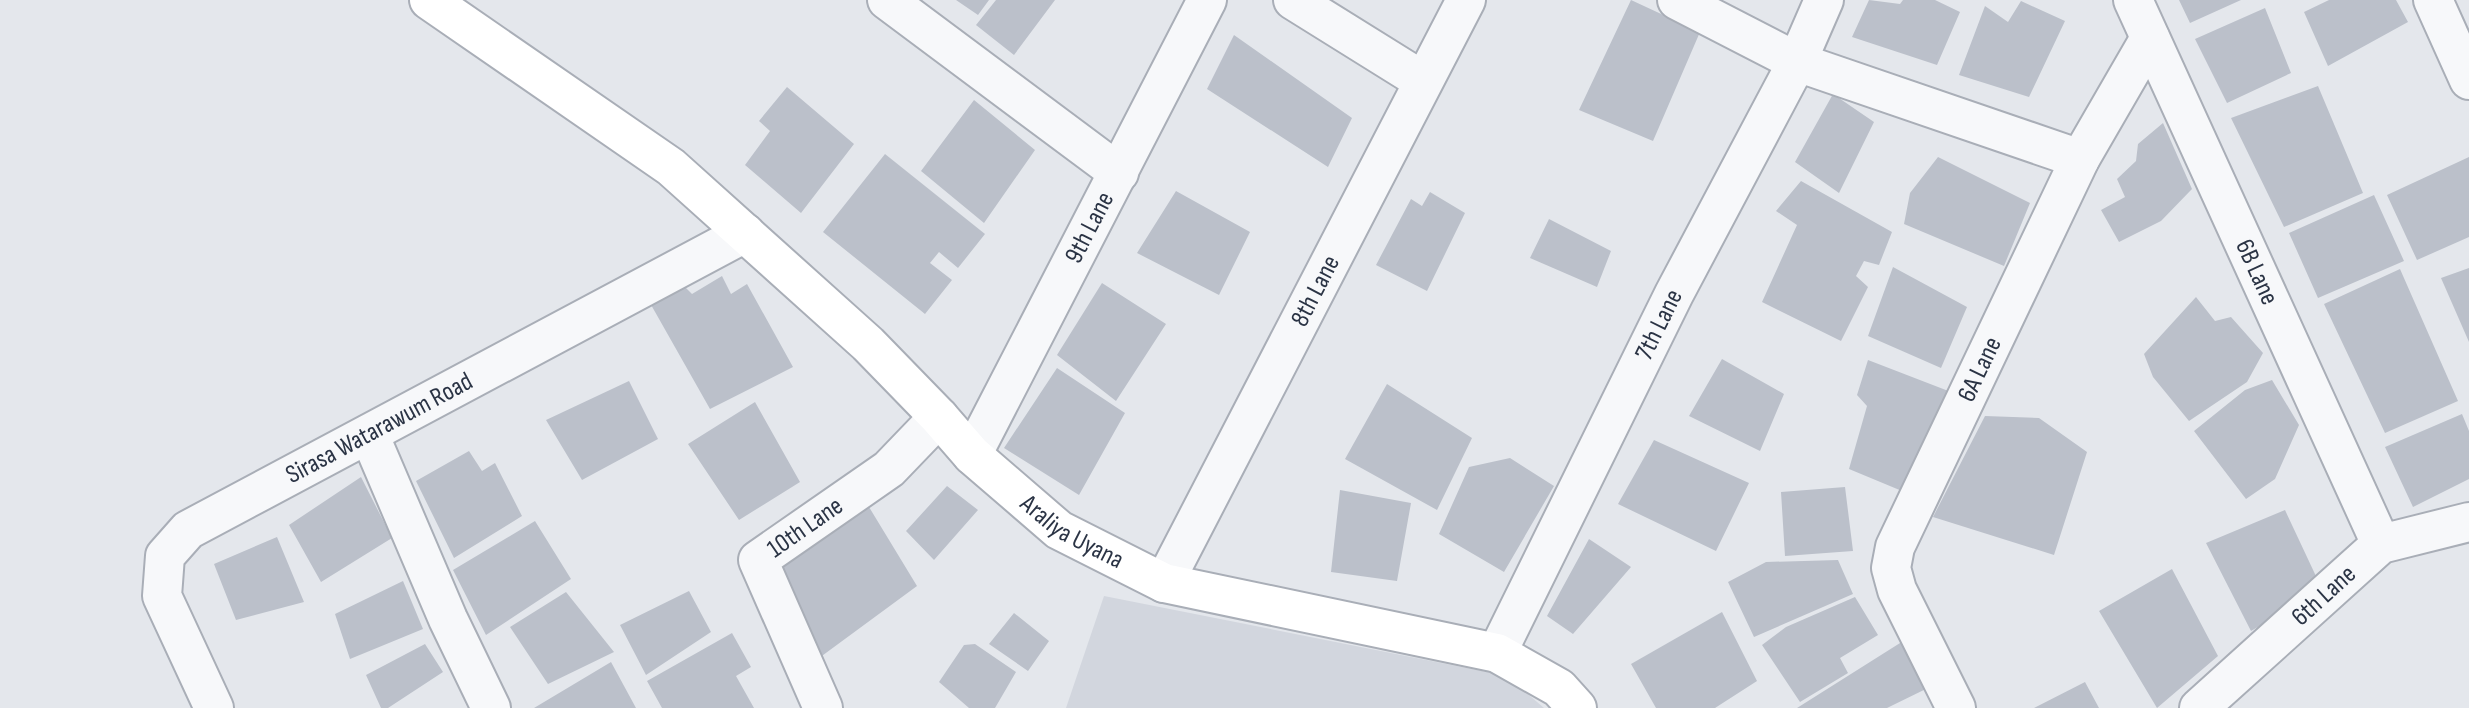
<svg xmlns="http://www.w3.org/2000/svg" width="2469" height="708" viewBox="0 0 2469 708" font-family="'Sofia Sans Condensed',sans-serif">
<style>
.built{fill:#d2d6de}
.building{fill:#bbc0ca}
.lines{fill:none;stroke-linecap:round;stroke-linejoin:round}
.street-casing{stroke:#a9aeb7;stroke-width:42}
.secondary-casing{stroke:#a9aeb7;stroke-width:42}
.street{stroke:#f7f8fa;stroke-width:38}
.secondary{stroke:#fff;stroke-width:38}
.labels{text-anchor:middle;dominant-baseline:central;stroke-width:7;stroke-linejoin:round;paint-order:stroke}
.street-label{font-size:26px;fill:#2b3445;stroke:#f4f6f9}
</style>
<rect width="100%" height="100%" fill="#e4e7ec"/>
<!-- built -->
<path class="built" d="M1104 596 1507 676 1544 708H1066Z"/>
<!-- building -->
<path class="building" d="M956 0H989L978 15Z
M996 0H1055L1014 55 976 25Z
M1631 0 1700 32 1653 141 1579 110Z
M1869 0 1900 4 1903 0H1935L1960 12 1937 65 1852 37Z
M2179 0H2241L2190 23Z
M2329 0H2396L2408 22 2328 66 2304 12Z
M2021 1 2065 21 2029 97 1959 75 1985 6 2008 22Z
M2265 8 2291 73 2227 103 2195 39Z
M1234 35 1352 118 1328 167 1207 89Z
M2318 86 2363 193 2284 227 2231 118Z
M787 87 854 144 801 213 745 165 770 131 759 121Z
M1833 94 1874 122 1839 193 1795 162Z
M974 100 1035 150 984 223 921 171Z
M2163 123 2192 189 2161 221 2119 242 2101 210 2125 197 2117 179 2136 161 2138 144Z
M885 154 985 234 958 268 939 252 930 263 952 280 925 314 823 232Z
M1938 157 2030 203 2004 266 1904 224 1910 193Z
M2469 157V237L2417 260 2387 195Z
M1801 181 1892 232 1879 265 1864 261 1856 276 1868 287 1841 341 1762 302 1797 225 1776 211Z
M1176 191 1250 232 1219 295 1137 253Z
M1430 192 1465 213 1427 291 1376 265 1411 199 1422 206Z
M2374 195 2404 261 2318 298 2289 233Z
M1549 219 1611 251 1597 287 1530 258Z
M1893 267 1967 307 1941 368 1868 336Z
M2469 268V342L2441 278Z
M2400 269 2458 401 2385 433 2324 304Z
M722 276 731 294 747 284 793 367 710 409 650 303 676 278 692 294Z
M1102 283 1166 324 1116 401 1057 355Z
M2196 297 2215 321 2231 317 2263 353 2247 382 2189 421 2153 377 2144 354Z
M1722 359 1784 394 1760 451 1689 416Z
M1868 360 1951 392 1914 496 1849 469 1867 406 1857 395Z
M1057 368 1125 413 1079 495 1004 448Z
M2272 380 2299 425 2275 479 2246 499 2194 431 2245 390Z
M629 381 658 439 582 480 546 420Z
M1387 384 1472 438 1437 510 1345 459Z
M755 402 800 482 739 520 688 444Z
M2462 414 2469 431V479L2413 507 2385 447Z
M1985 416 2039 418 2087 452 2054 555 1933 517Z
M1654 440 1749 483 1716 551 1618 504Z
M469 451 482 471 495 463 522 516 454 558 416 481Z
M1510 458 1554 486 1504 572 1439 534 1469 467Z
M361 477 392 538 321 582 289 525Z
M947 486 978 510 934 560 906 531Z
M1845 487 1853 551 1785 556 1781 492Z
M1340 490 1411 503 1397 581 1331 572Z
M869 507 917 586 815 661 779 558 847 514Z
M2285 510 2322 589 2251 631 2206 543Z
M535 521 571 579 486 635 453 570Z
M277 537 304 602 236 620 214 564Z
M1589 539 1631 567 1573 634 1547 616Z
M1838 560 1853 594 1754 637 1728 582 1766 562Z
M2172 569 2218 656 2157 708 2099 611Z
M403 581 423 629 350 659 335 614Z
M689 591 711 632 646 675 620 625Z
M566 592 614 652 548 684 510 627Z
M1855 597 1878 635 1840 658 1848 673 1800 702 1762 645 1786 627Z
M1722 612 1757 681 1715 708H1656L1631 664Z
M1014 613 1049 641 1028 671 989 644Z
M732 633 751 667 736 676 754 708H662L647 681Z
M1908 638 1932 686 1887 708H1797Z
M425 644 443 672 388 708H381L366 675Z
M975 644 1016 672 995 708H969L939 682 964 645Z
M611 662 636 708H534Z
M2085 682 2099 708H2034Z"/>
<g class="lines">
<defs>
<g id="street">
<path d="M887 0 1119 173"/>
<path d="M1293 0 1423 81"/>
<path d="M1677 0 1797 62 2080 159"/>
<path id="s1" d="M2133 0 2381 544"/>
<path d="M2433 0 2469 80"/>
<path d="M369 434 448 619 491 708"/>
<path id="s2" d="M972 455 1207 0"/>
<path id="s3" d="M1164 583 1466 0"/>
<path id="s4" d="M1497 653 1674 294 1797 62 1824 0"/>
<path id="s5" d="M214 708 162 596 165 556 188 530 745 233"/>
<path id="s6" d="M823 708 758 560 889 469 939 417"/>
<path id="s7" d="M1956 708 1897 590 1891 568 1895 547 2080 159 2150 38"/>
<path id="s8" d="M2199 708 2381 544 2469 522"/>
</g>
<g id="secondary">
<path id="s9" d="M429 0 671 167 868 344 939 417 972 455 1059 530 1164 583 1497 653 1559 688 1577 708"/>
</g>
</defs>
<!-- street casing -->
<use href="#street" class="street-casing"/>
<!-- secondary casing -->
<use href="#secondary" class="secondary-casing"/>
<!-- street -->
<use href="#street" class="street"/>
<!-- secondary -->
<use href="#secondary" class="secondary"/>
</g>
<g class="labels">
<!-- street labels -->
<g class="street-label">
<text stroke="none"><textPath href="#s2" startOffset="256">9th Lane</textPath></text>
<text stroke="none"><textPath href="#s1" startOffset="299">6B Lane</textPath></text>
<text stroke="none"><textPath href="#s3" startOffset="329">8th Lane</textPath></text>
<text stroke="none"><textPath href="#s4" startOffset="366">7th Lane</textPath></text>
<text stroke="none"><textPath href="#s7" startOffset="373">6A Lane</textPath></text>
<text stroke="none"><textPath href="#s5" startOffset="415">Sirasa Watarawum Road</textPath></text>
<text stroke="none"><textPath href="#s6" startOffset="219">10th Lane</textPath></text>
<text stroke="none"><textPath href="#s9" startOffset="838">Araliya Uyana</textPath></text>
<text stroke="none"><textPath href="#s8" startOffset="168">6th Lane</textPath></text>
</g>
</g>
</svg>
